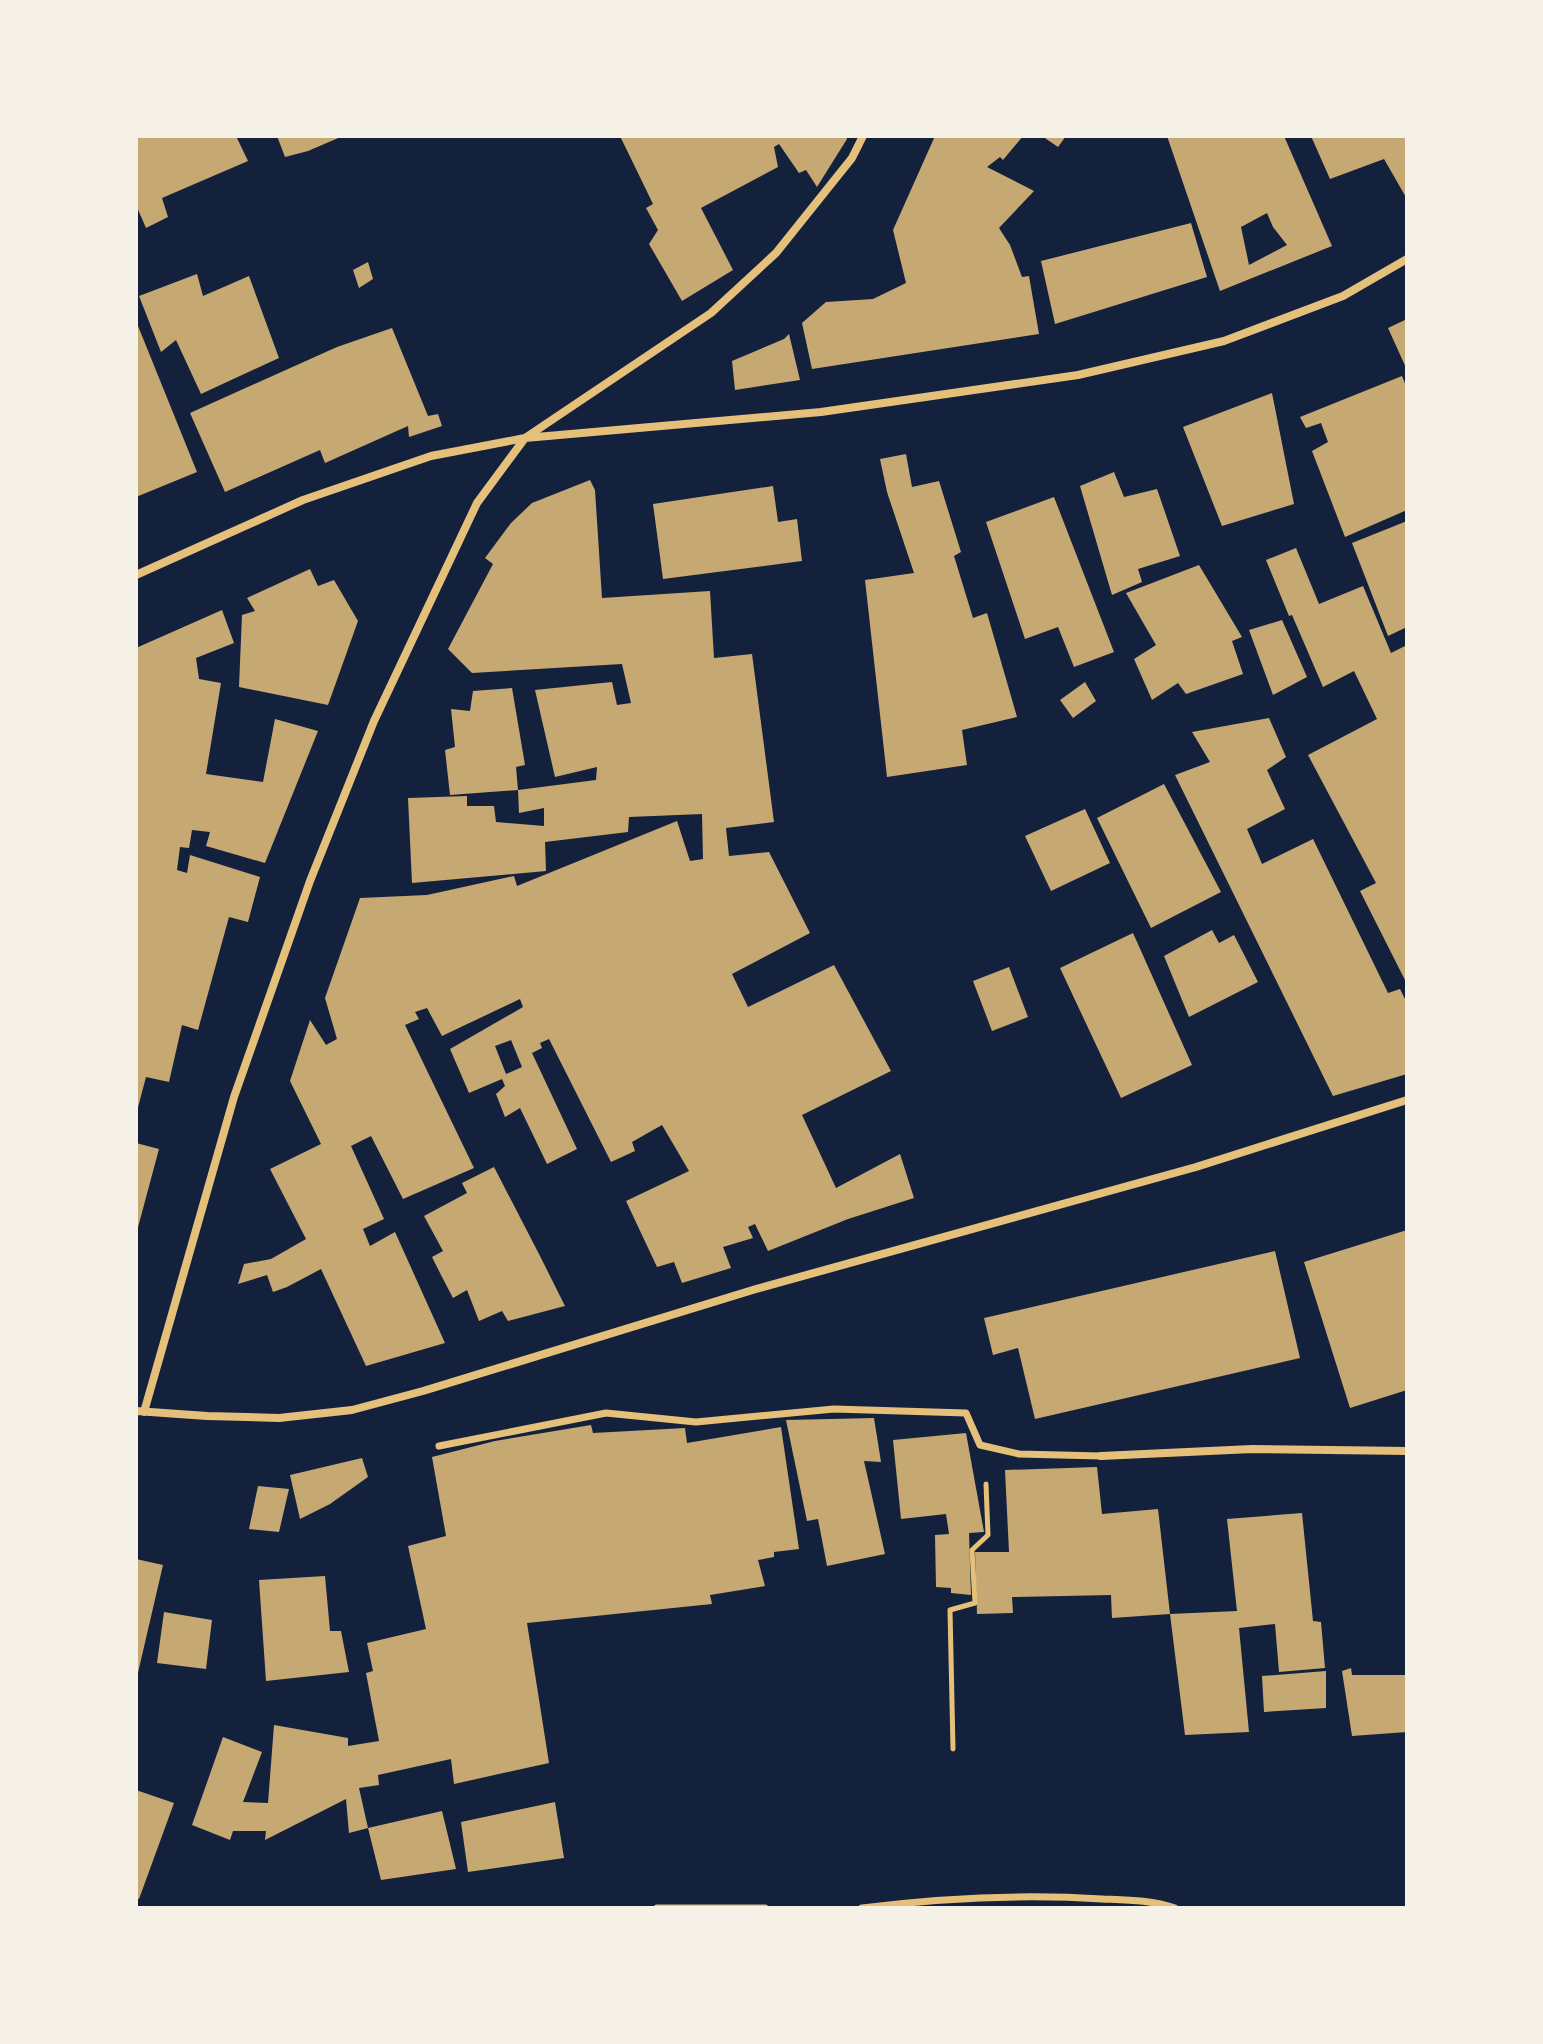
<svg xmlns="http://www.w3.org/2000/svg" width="1543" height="2044" viewBox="0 0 1543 2044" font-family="'PT Sans',sans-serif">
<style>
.building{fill:#c6a872;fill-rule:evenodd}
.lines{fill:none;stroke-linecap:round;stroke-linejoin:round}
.path{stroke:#e5c07b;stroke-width:5}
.pedestrian{stroke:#e5c07b;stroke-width:7}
.minor{stroke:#e5c07b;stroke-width:8}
</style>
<rect width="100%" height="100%" fill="#14213d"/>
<!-- building -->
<path class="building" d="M136 136H236L248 161 162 198 168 217 146 228 136 205Z
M277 136H343L308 151 285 157Z
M620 136H845L847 139 817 187 806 170 799 173 779 144 774 147 778 167 701 208 733 270 682 301 649 244 658 230 646 208 653 204Z
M935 136H1023L1003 160 1000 157 987 167 1034 191 999 228 1010 245 1022 277 1029 276 1039 334 812 369 802 323 826 302 873 299 906 283 893 230Z
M1042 136H1066L1058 147Z
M1167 136H1284L1332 246 1220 291ZM1267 213 1273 227 1287 245 1249 265 1241 227Z
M1311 136H1407V199L1384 159 1330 179Z
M1191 223 1207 277 1055 324 1041 261Z
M368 262 373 279 359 288 353 270Z
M197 274 203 296 249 276 279 358 201 394 176 340 161 352 139 296Z
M1407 319V370L1388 328Z
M136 321 197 472 136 497Z
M392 328 428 416 438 414 442 426 409 437 408 426 325 463 320 450 225 492 190 413 337 347Z
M789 334 800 380 735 390 732 361 784 339Z
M1402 376 1407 388V510L1345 537 1312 451 1328 442 1321 423 1306 428 1300 417Z
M1272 393 1294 504 1222 526 1183 427Z
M906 454 912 487 939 481 961 552 954 556 973 618 987 613 1017 717 962 730 967 765 887 777 865 580 914 573 887 492 880 459Z
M1114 472 1124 497 1157 489 1180 556 1138 569 1142 582 1112 595 1080 486Z
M590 480 595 490 602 598 710 591 714 658 752 654 774 822 726 828 729 856 769 852 810 933 732 974 748 1007 834 965 891 1071 802 1115 836 1188 900 1154 914 1198 848 1219 768 1251 755 1224 748 1227 753 1238 723 1247 731 1268 682 1283 674 1262 657 1267 626 1201 689 1171 662 1125 632 1142 635 1151 611 1162 549 1039 540 1043 542 1048 532 1053 577 1149 547 1164 520 1108 505 1117 496 1094 505 1086 502 1079 469 1093 450 1049 523 1007 520 999 442 1036 427 1008 415 1012 419 1019 405 1025 474 1168 403 1199 371 1136 351 1146 384 1219 363 1229 370 1246 395 1232 445 1343 366 1366 321 1269 287 1287 273 1292 267 1275 238 1284 244 1264 271 1259 306 1239 270 1169 321 1144 290 1081 310 1020 326 1045 337 1039 325 998 360 898 427 895 514 876 517 886 677 821 690 861 703 859 702 814 629 817 628 832 545 842 546 871 412 883 408 798 467 796V806H494L496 822 544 826V808L519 813 518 790 450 795 445 750 455 747 451 709 470 711 473 691 512 688 525 765 516 767 518 790 596 780 597 767 555 777 535 690 612 682 617 705 631 703 622 664 472 673 448 649 493 564 485 558 511 523 532 503ZM511 1040 522 1067 506 1074 495 1046Z
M773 486 778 522 797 519 802 561 663 579 653 504Z
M1054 497 1114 652 1074 667 1058 627 1025 639 986 522Z
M1407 521V627L1388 636 1352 543Z
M1296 548 1319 604 1363 586 1391 653 1407 645V984L1360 891 1376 883 1308 755 1377 719 1354 671 1323 687 1292 615 1289 616 1266 560Z
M1199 565 1242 637 1232 641 1243 674 1186 694 1178 683 1152 700 1134 659 1156 645 1126 593Z
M310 569 318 586 334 580 358 621 328 705 239 687 242 615 255 611 247 598Z
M222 610 234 643 196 658 199 679 221 683 206 774 263 782 275 719 318 731 265 863 206 846 210 832 192 830 189 848 180 847 177 870 187 873 190 855 260 877 248 922 229 917 198 1030 182 1025 169 1082 146 1077 136 1115V648Z
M1282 620 1307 677 1273 695 1249 630Z
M1085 682 1096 701 1073 718 1060 700Z
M1269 718 1286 757 1267 770 1285 809 1247 829 1262 864 1313 839 1388 993 1400 989 1407 1003V1074L1333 1096 1175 775 1210 762 1192 732Z
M1164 784 1221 892 1151 928 1097 818Z
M1085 809 1110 863 1051 891 1025 836Z
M1212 930 1219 943 1234 935 1258 982 1189 1017 1164 956Z
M1133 933 1192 1065 1121 1098 1060 968Z
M1009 967 1028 1017 992 1031 973 981Z
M136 1143 159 1149 137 1231H136Z
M494 1167 540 1256 565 1306 508 1321 502 1311 479 1321 467 1290 453 1298 441 1275 432 1257 443 1251 424 1216 467 1193 462 1183Z
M1407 1230V1390L1350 1408 1304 1262Z
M1275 1251 1300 1358 1035 1419 1018 1348 993 1355 984 1318Z
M874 1418 881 1462 864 1461 885 1554 827 1566 818 1519 807 1521 786 1420Z
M591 1425 593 1433 685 1428 687 1443 781 1427 799 1549 774 1552V1557L758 1560 765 1586 710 1595 712 1604 527 1623 549 1763 454 1784 451 1759 378 1775 379 1785 359 1788 368 1828 349 1833 346 1799 265 1840 266 1831H233L230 1840 192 1825 223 1737 262 1752 243 1802 268 1803 274 1725 348 1738V1746L379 1741 366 1673 373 1671 367 1643 426 1629 408 1546 446 1536 432 1457 495 1441Z
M966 1433 984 1532 969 1533 971 1595 951 1593V1588L936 1587 935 1535 949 1534 946 1514 901 1519 893 1440Z
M362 1458 368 1477 330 1504 300 1519 290 1475Z
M1097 1467 1102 1514 1158 1509 1170 1614 1112 1618 1111 1595 1012 1597 1013 1613 977 1614 975 1552H1009L1005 1470Z
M258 1486 289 1489 279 1532 249 1529Z
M1302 1513 1313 1621 1321 1622 1325 1668 1279 1672 1275 1624 1239 1628 1249 1732 1185 1735 1170 1614 1237 1611 1227 1519Z
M136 1559 163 1565 137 1677H136Z
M325 1576 330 1631H341L349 1672 266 1681 259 1580Z
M164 1612 212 1620 206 1669 157 1663Z
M1351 1668 1352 1675H1405L1407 1732 1352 1736 1342 1671Z
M1326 1671V1708L1264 1712 1262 1676Z
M136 1790 174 1803 139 1899 136 1898Z
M555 1802 564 1858 468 1872 461 1822Z
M442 1811 456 1869 381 1880 368 1828Z"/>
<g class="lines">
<!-- path -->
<path class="path" d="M953 1749 950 1610 975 1603 972 1550 988 1535 986 1484"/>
<!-- pedestrian -->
<path class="pedestrian" d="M439 1446 606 1413 696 1422 834 1409 966 1413 980 1445 1019 1454 1101 1456
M657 1908H765
M862 1908C941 1898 1022 1894 1102 1899 1126 1900 1152 1900 1175 1908"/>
<!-- minor -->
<path class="minor" d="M136 575 303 500 431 456 525 438 821 412 1078 375 1224 341 1343 296 1407 259
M136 1411 207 1416 279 1418 352 1410 423 1391 756 1289 1196 1167 1407 1100
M144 1412 234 1097 310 881 374 721 477 503 525 438 711 313 776 253 852 158 863 136
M1101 1456 1252 1449 1407 1451"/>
</g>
<!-- border -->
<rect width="1543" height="2044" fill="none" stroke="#f6f1e7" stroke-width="276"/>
</svg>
